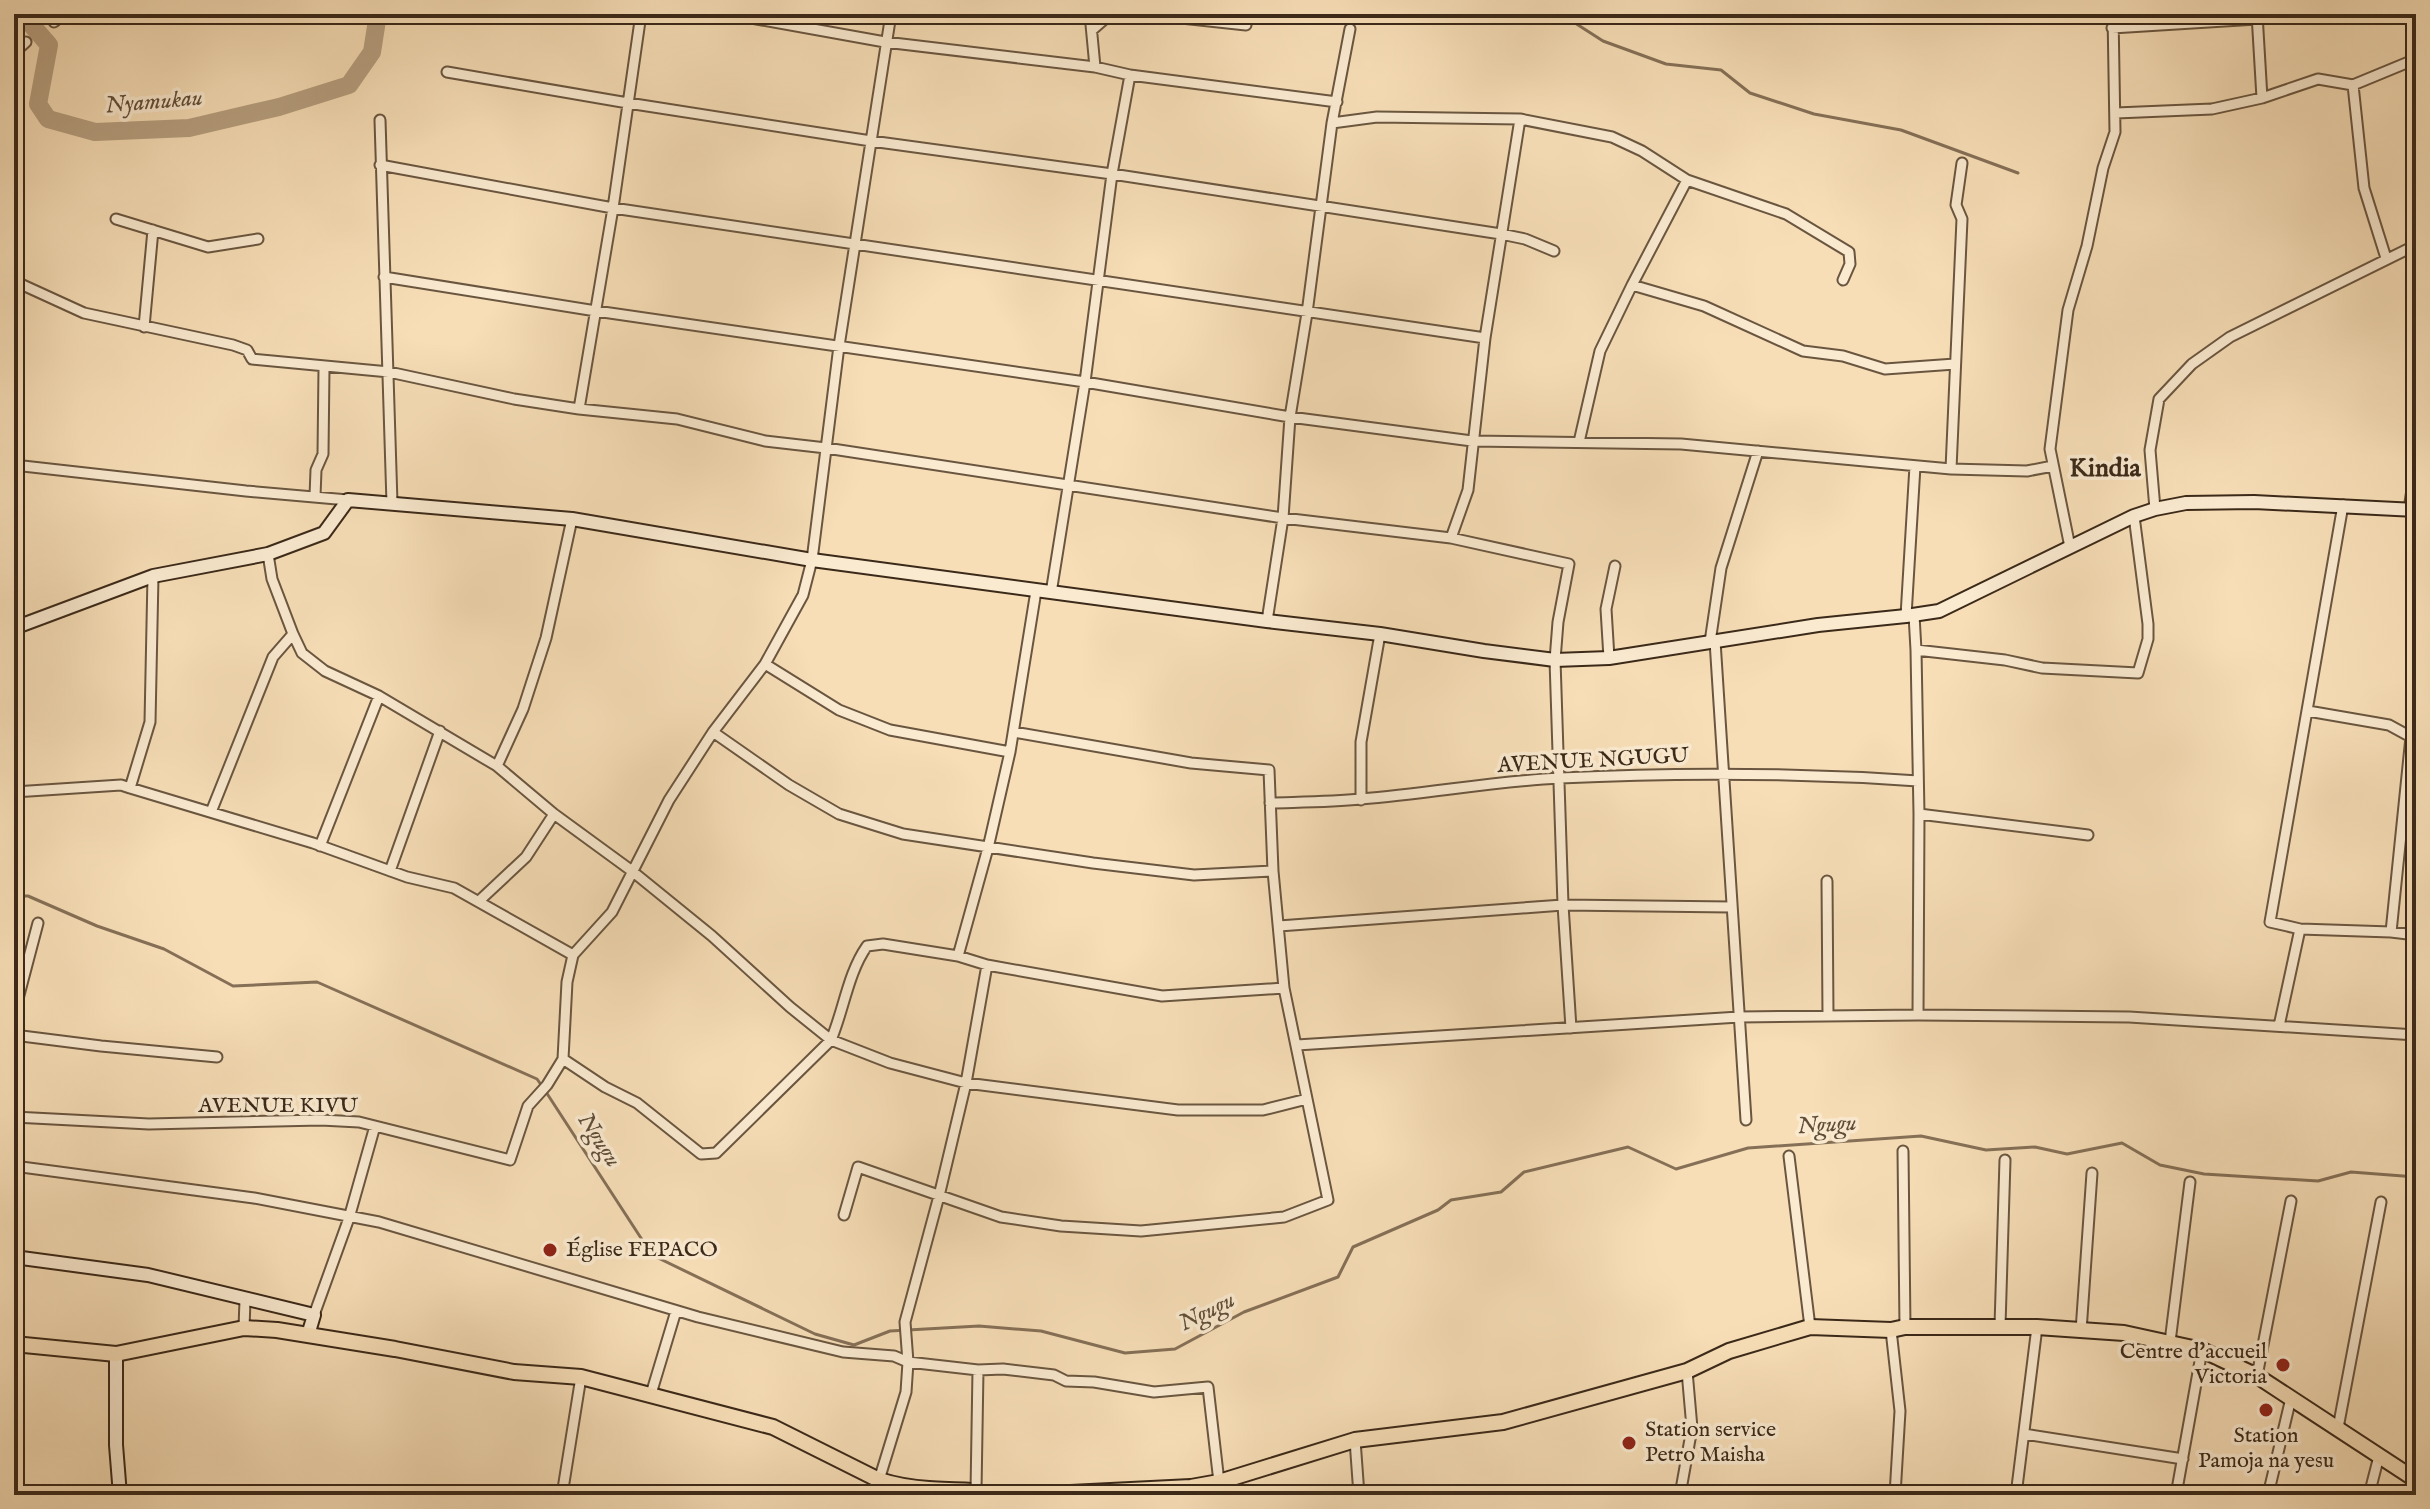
<svg xmlns="http://www.w3.org/2000/svg" width="2430" height="1509" viewBox="0 0 2430 1509" font-family="'IM FELL English',serif">
<style>
.lines{fill:none;stroke-linecap:round;stroke-linejoin:round}
.stream{stroke:#857057;stroke-width:3}
.river{stroke:#b7a081;stroke-width:18}
.street-casing{stroke:#6a5640;stroke-width:13}
.secondary-casing{stroke:#3b2919;stroke-width:16}
.primary-casing{stroke:#3b2919;stroke-width:18}
.street{stroke:#faead0;stroke-width:9}
.secondary{stroke:#faead0;stroke-width:12}
.primary{stroke:#f7deb7;stroke-width:14}
.poi-dot{fill:#8f2418;stroke:#faead0;stroke-width:3}
.labels{text-anchor:middle;dominant-baseline:central;stroke-width:7;stroke-linejoin:round;paint-order:stroke}
.street-label{font-size:22px;fill:#3b2919;stroke:#faead0}
.poi-label{font-size:22px;fill:#3b2919;stroke:#faead0;text-anchor:start}
.water-label{font-size:24px;font-style:italic;fill:#604d38;stroke:#faead0}
.quarter-label{font-size:26px;font-weight:bold;fill:#3b2919;stroke:#faead0}
</style>
<rect width="100%" height="100%" fill="#f7deb7"/>
<filter id="stains"><feTurbulence type="fractalNoise" baseFrequency=".0025" numOctaves="4"/><feColorMatrix values="0 0 0 0 .2 0 0 0 0 .09 0 0 0 0 .02 0 0 0 .5 -.17"/></filter>
<radialGradient id="worn" r=".72"><stop offset=".6" stop-color="#630" stop-opacity="0"/><stop offset="1" stop-color="#630" stop-opacity=".3"/></radialGradient>
<g class="lines">
<!-- stream -->
<path class="stream" d="M1561 14 1603 41 1666 64 1721 70 1750 93 1814 114 1901 130 2018 173
M14 896H28L97 926 164 949 233 986 317 982 537 1079 542 1086
M546 1092 652 1255 815 1334 854 1345 890 1331 979 1326 1041 1331 1125 1353 1175 1349 1244 1312 1338 1277 1353 1247 1438 1210 1451 1200 1501 1192 1524 1172 1628 1147 1676 1169 1748 1148 1921 1136 1986 1150 2035 1147 2067 1154 2122 1143 2160 1165 2204 1174 2318 1181 2351 1172 2416 1177"/>
<!-- river -->
<path class="river" d="M22 14 49 45 38 104 48 119 95 132 189 128 279 107 349 85 372 52 378 14"/>
<defs>
<path id="street" d="M729 14 885 42 1095 67 1130 75 1337 102
M1090 14 1095 67
M1144 14 1246 25
M2257 14 2262 98
M54 22 64 14
M2112 28 2257 19
M1092 30 1108 16 1114 14
M14 53 26 42
M447 72 628 103 871 141 1112 174 1501 234 1525 239 1554 251
M2353 85 2364 188 2386 258
M2116 113 2212 109 2262 98 2318 79 2353 85 2416 59
M380 120 392 503
M1332 123 1377 117 1520 119 1612 137 1642 151 1687 180 1786 214 1849 252 1850 264 1843 280
M380 165 613 208 1485 338
M116 219 208 247 258 239
M384 277 596 311 1085 382 1290 417 1472 441 1681 444 1951 469 2027 471 2053 466
M14 281 84 313 233 345 247 350 252 359 389 372 514 399 579 409 677 419 765 441 826 448 1283 518 1451 538 1569 564 1558 622 1555 660 1563 905 1571 1028
M1632 285 1704 306 1803 351 1843 356 1885 369 1955 364
M144 327 153 230
M579 409 613 208 641 14
M1579 442 1600 351 1632 285 1687 180
M14 465 246 491 348 500
M1951 469 1962 219 1956 205 1962 163
M315 496 316 470 323 454 324 368
M2343 505 2270 922 2300 929 2391 932 2416 935
M2155 509 2150 450 2159 399 2192 364 2230 337 2416 245
M2409 509 2416 464
M1451 538 1468 490 1485 338 1520 119
M2070 547 2050 449 2068 310 2087 246 2103 168 2115 132 2113 14
M1051 593 1085 382 1112 174 1130 75
M1914 615 1916 650 1919 814 1918 1015
M1906 616 1915 466
M1267 621 1283 518 1290 417 1307 313 1332 123 1350 29
M293 634 302 653 325 671 379 696 497 766 554 814 632 871 712 936 790 1007 831 1040 890 1063 966 1083 1178 1110H1263L1307 1099
M1715 641 1746 1120
M1710 642 1721 568 1758 451
M1916 650 2005 660 2042 668 2138 673 2148 639V624L2134 516
M1609 658 1606 609 1615 566
M765 664 839 710 890 730 1010 752
M2308 711 2389 725 2411 737 2416 738
M713 732 789 785 839 814 903 834 1093 863 1194 875 1273 871
M497 766 523 709 546 638 572 519
M130 788 150 722 153 576
M14 792 121 785 130 788 313 843 407 877 454 888 573 955
M1361 800V742L1380 634
M1270 803C1301 802 1331 802 1361 799 1428 794 1494 781 1560 778 1680 772 1799 773 1918 781
M211 812 273 657 293 634 272 579 268 554
M1919 814 2088 835
M320 846 379 696
M390 871 440 731
M1827 881 1828 1016
M479 901 526 857 554 814
M1279 926 1563 905 1731 907
M2391 932 2411 737
M958 956 988 848 1010 752 1036 591
M987 965 966 1083 939 1196 905 1322 908 1362 978 1370 1003 1369 1054 1375 1066 1381 1094 1382 1154 1392 1208 1387 1219 1482
M14 1014 38 923
M2279 1026 2300 929
M14 1035 101 1046 217 1057
M1297 1045 1739 1017 1918 1015 2129 1017 2416 1035
M563 1059 605 1087 637 1103 701 1154 716 1153 831 1040C844 1009 848 973 867 946L883 944 958 956 987 965 1162 996 1284 988
M14 1117 149 1124 321 1120 359 1122 510 1160 528 1106 547 1085 563 1059 567 982 573 955 612 912 669 800 713 732 765 664 803 595 812 560 839 346 891 14
M1903 1151 1905 1327
M1789 1156 1810 1327
M14 1166 254 1198 379 1222 698 1317 843 1352 894 1356 908 1362 906 1392 879 1480
M844 1215 858 1167 1001 1217 1061 1226 1141 1231 1284 1217 1328 1200 1284 988 1273 871 1269 770 1191 763 1014 732
M314 1315 349 1218 375 1126
M2000 1326 2005 1160
M244 1328 245 1300
M1891 1330 1900 1411 1895 1495
M2081 1331 2092 1173
M2170 1342 2190 1182
M2257 1376 2291 1201
M651 1394 676 1311
M2338 1428 2381 1202
M2024 1434 2183 1459
M1355 1440 1359 1495
M976 1491 978 1370
M562 1495 581 1377
M1680 1495 1692 1428 1687 1371
M2016 1495 2037 1327
M2176 1495 2202 1350
M2268 1495 2291 1398
M2369 1495 2379 1456"/>
<path id="secondary" d="M14 628 153 576 268 554 324 533 348 500 572 519 812 560 1267 621 1380 634 1484 651 1555 660 1609 658 1818 625 1906 616 1939 611 2134 516 2155 509 2186 503 2254 502 2416 510
M14 1257 148 1275 314 1315 308 1335
M116 1354V1445L120 1495"/>
<path id="primary" d="M14 1344 116 1354 244 1328 277 1330 395 1349 514 1372 581 1377 773 1427 879 1480C895 1485 912 1488 929 1489 949 1491 969 1488 987 1495
M1030 1495 1191 1487 1219 1482 1355 1440 1503 1422 1687 1371 1729 1351 1810 1327 1891 1330 1905 1327H2037L2124 1333 2202 1350 2257 1376 2416 1480"/>
</defs>
<!-- street casing -->
<use href="#street" class="street-casing"/>
<!-- secondary casing -->
<use href="#secondary" class="secondary-casing"/>
<!-- primary casing -->
<use href="#primary" class="primary-casing"/>
<!-- street -->
<use href="#street" class="street"/>
<!-- secondary -->
<use href="#secondary" class="secondary"/>
<!-- primary -->
<use href="#primary" class="primary"/>
</g>
<!-- markers -->
<g class="poi-dot">
<circle cx="550" cy="1250" r="8"/>
<circle cx="2283" cy="1365" r="8"/>
<circle cx="2266" cy="1410" r="8"/>
<circle cx="1629" cy="1443" r="8"/>
</g>
<g class="labels">
<!-- street labels -->
<g class="street-label">
<text transform="translate(1593 761) rotate(-3)">AVENUE NGUGU</text>
<text x="278" y="1106">AVENUE KIVU</text>
</g>
<!-- poi labels -->
<g class="poi-label">
<text x="566" y="1250">Église FEPACO</text>
<text x="2267" y="1352" text-anchor="end">Centre d'accueil<tspan x="2267" dy="25">Victoria</tspan></text>
<text x="1645" y="1430">Station service<tspan x="1645" dy="25">Petro Maisha</tspan></text>
<text x="2266" y="1436" text-anchor="middle">Station<tspan x="2266" dy="25">Pamoja na yesu</tspan></text>
</g>
<!-- water labels -->
<g class="water-label">
<text transform="translate(154 102) rotate(-5)">Nyamukau</text>
<text transform="translate(1827 1125) rotate(-4)">Ngugu</text>
<text transform="translate(599 1140) rotate(57)">Ngugu</text>
<text transform="translate(1207 1312) rotate(-27)">Ngugu</text>
</g>
<!-- quarter labels -->
<g class="quarter-label">
<text x="2105" y="468">Kindia</text>
</g>
</g>
<!-- margin -->
<rect width="2430" height="1509" fill="none" stroke="#f7deb7" stroke-width="48"/>
<rect x="16" y="16" width="2398" height="1477" fill="none" stroke="#3b2919" stroke-width="4"/>
<rect x="24" y="24" width="2382" height="1461" fill="none" stroke="#3b2919" stroke-width="2"/>
<rect width="100%" height="100%" filter="url(#stains)"/>
<rect width="100%" height="100%" fill="url(#worn)"/>
</svg>
